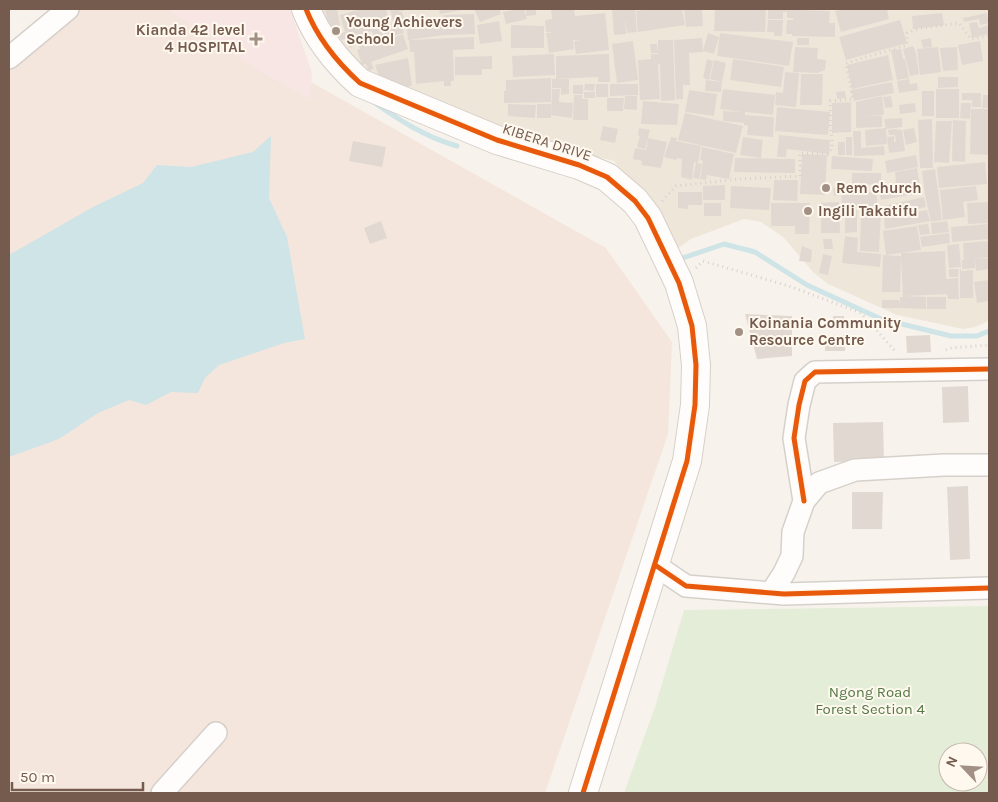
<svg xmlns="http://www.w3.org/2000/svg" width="998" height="802" viewBox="0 0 998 802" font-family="Karla,sans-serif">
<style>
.residential{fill:#efe6da}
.commercial{fill:#f4e6dd}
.medical{fill:#f8e6e5}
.green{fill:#e4edd8;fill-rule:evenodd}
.water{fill:#cee4e6}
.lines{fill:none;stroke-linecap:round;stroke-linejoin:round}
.stream{stroke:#cee4e6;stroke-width:5}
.building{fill:#e1d9d1}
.street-casing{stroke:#d6d0ca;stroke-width:24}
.secondary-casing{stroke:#d6cfc8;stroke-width:30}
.path{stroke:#d8d1cc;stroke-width:3;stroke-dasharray:1 4;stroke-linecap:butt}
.street{stroke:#fefdfc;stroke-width:21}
.secondary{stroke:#fefdfc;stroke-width:28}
.cycleway-casing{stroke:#fef8ee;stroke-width:8}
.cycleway{stroke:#e8590c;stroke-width:5}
.poi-dot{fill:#a29085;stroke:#fef8ee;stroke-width:2}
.labels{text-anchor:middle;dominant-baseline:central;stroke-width:4;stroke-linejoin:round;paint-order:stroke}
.poi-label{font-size:15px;font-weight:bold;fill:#745b4d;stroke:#fef8ee;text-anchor:start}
.street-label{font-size:15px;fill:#745b4d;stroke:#fef8ee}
.park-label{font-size:15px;fill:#547946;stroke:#fef8ee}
</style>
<rect width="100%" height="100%" fill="#f7f3ec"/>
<!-- residential -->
<path class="residential" d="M309 9H989V321L975 327 963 329 897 315 828 284 814 273 783 237 761 222 744 219 691 239 673 252 636 190 614 161 522 139 384 94Z"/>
<!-- commercial -->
<path class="commercial" d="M79 9H181L606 248 672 342 668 434 545 793H9V67Z"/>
<!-- medical -->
<path class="medical" d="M167 9H290L312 73 310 100 255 68Z"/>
<!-- green -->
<path class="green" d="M989 606V793H624L655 707 684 610ZM948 752H978V782H948Z"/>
<!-- water -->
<path class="water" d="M271 136 269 198 287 237 305 339 284 343 219 365 205 378 198 393 171 392 146 405 129 400 98 413 59 439 9 457V255L93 207 143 183 157 165 191 167 253 152Z"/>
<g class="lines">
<!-- stream -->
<path class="stream" d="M372 101C399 120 425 137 457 146
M677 260 724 244 755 252 807 285 881 319 951 336H977L989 331"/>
</g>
<!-- building -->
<path class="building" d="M325 9H337L340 25 329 27Z
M361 9H386L390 26 401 23 404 33 385 38 382 28H381L384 39 375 41 372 31 341 40 338 34 345 32 340 15Z
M390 9H408L399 12H402L404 19 393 22Z
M439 9H462V10L440 14Z
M474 9H499L501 14 480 22Z
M517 9H524L527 19 506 24 503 12Z
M526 9H536V15L526 16Z
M551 9H574L575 16 605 13 609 50 576 54 574 41 580 40H573L574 49 549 53 546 33 555 32H546L545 20 552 19Z
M612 9H635L637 32 627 33 625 18 626 34 614 35Z
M651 9H682L685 25 638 32 636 11Z
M684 9H702L703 26 686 27Z
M715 9H766L765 32 714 31Z
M768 9 830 11 829 23H835V37L792 36V34H786L787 20H793V18H787V12H783V19H768Z
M844 9H887L889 19 841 32 835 11Z
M942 13 944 25 913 29 912 16Z
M987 13 989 23 980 25 979 19 964 22 963 18Z
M474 14 475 34 445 35 408 40 407 29 443 24 444 33V25L455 24 456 30V23L444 24 443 15Z
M768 20H783L782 36H774V32H767Z
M900 20 907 43 846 60 839 37Z
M499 21 502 41 480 44 477 25Z
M977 22 979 28 989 25V34L972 38 969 23Z
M511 25 544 26V48H511Z
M708 33 719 37 714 54 703 51Z
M720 33 793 42 789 66 717 56Z
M403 34 408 49 371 62 374 69 368 71 366 64 362 65 357 50 360 49 358 44 364 42 365 47Z
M474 37V49L453 50 454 81H451V86H444V81L416 84 414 52H410L409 40Z
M702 38 703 52 689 53 690 85H683V99H676L674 40Z
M797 38H809V45H797Z
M931 38 932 47 923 48 921 40Z
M353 39 355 45 350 48 347 42Z
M658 40H673L675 100 661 101 660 64H658L660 99 640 100 638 60 651 59V54H658Z
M633 41 638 80 617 83 612 44Z
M980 41 983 61 962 65 958 45Z
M650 44H657L658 53H651Z
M913 46 916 53 919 74 910 76 903 49Z
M795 47 818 48 817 59 826 60 825 70 817 73 793 72Z
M938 47 941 72 920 75 917 49Z
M957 47 958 70 943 71 940 48Z
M901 49 903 59H905L909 78 897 80 891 50Z
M554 54 555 75 513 77 512 56Z
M609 54 610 82H598V77L556 79V56Z
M888 55 893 80 852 89 847 65Z
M492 56V69H482V75H455V57Z
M408 58 412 86 395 88 380 80 375 65Z
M707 59 713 61 709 80 703 78Z
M733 59 784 67 781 87 730 80Z
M714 60 726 63 722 82 710 79Z
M785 72 799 73 796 107 775 105 776 92 783 93Z
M801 74H823L822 105H800Z
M938 77H958V87L938 88Z
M551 78V102L504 103V91H506V80Z
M552 79H569V94L561 95V88H552Z
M909 79 910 84 917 83 918 90 899 93 897 81Z
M706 80 722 82 721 92 705 91Z
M892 82 894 93 854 101 851 90Z
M585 84H595L594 91 584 90Z
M596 84H608V97H596Z
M610 84H638V95L610 96Z
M573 85H583V94H573Z
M552 89H560L559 102 573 103 572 118 551 115Z
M723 89 775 95 773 115 745 112V115L774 117 773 137 747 135 748 126 744 125V123L723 121V111L742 112 720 109Z
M936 89H959V118H936Z
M689 90 717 94 714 116 685 112Z
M845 91 846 98 837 99 836 92Z
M922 91H934V116H922Z
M584 92H595V98H584Z
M962 93H981V107H972V100H962Z
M574 95H582V99H588V120H573Z
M983 95H989V108H982Z
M625 96H637V110L624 109Z
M882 96 884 115 865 116H882V127L856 128V102Z
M891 96 893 107 885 108 883 97Z
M607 98H624L623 111H607Z
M643 101 679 104 677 125 641 124Z
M851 102V132L832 133V103Z
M915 103 916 112 900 114 899 105Z
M961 103H971L970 119 960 118Z
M508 104 536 105 535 118 508 116Z
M537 104H551V118H537Z
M777 107 830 112 828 135 775 131Z
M971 109H989V155L970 154Z
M685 113 743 126 736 153 678 140Z
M902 118V127L886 129 884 119Z
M932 119 933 168H920L918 120Z
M953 120 966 121 965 162 952 161Z
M936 121H952L949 163 934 162Z
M603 126 618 129 615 143 600 140Z
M639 128 650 130 645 149 637 147 640 136 638 135Z
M886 128 887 144 866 146 865 130Z
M914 128 917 142 906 145 903 130Z
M895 129 902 130 905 151 889 153 887 137 894 136V142H896L895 135H889L888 130Z
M853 131H861V148L884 146 885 155 854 156Z
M779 135 830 140 829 154 787 149 786 157H777Z
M671 137 677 138 676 141 701 146 698 163 694 162 692 180 681 177 682 159 677 158 676 160 664 157Z
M743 137 763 140 761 158 740 155Z
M846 137H852V155H846Z
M648 138 667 142 661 168 641 165 642 161 633 159 635 148 646 150Z
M353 141 386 147 382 167 349 161Z
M838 142H845V155H838Z
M702 147 734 154 729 179 707 175 706 180 700 179 703 161 700 160Z
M802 154 827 155 825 195 800 194Z
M916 155 918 167 887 173 885 161Z
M832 156 873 159 872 171 831 169Z
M735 158 795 159V173L734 172Z
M985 162 987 184 939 188 937 167Z
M696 163 702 164 699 179 693 178Z
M917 168 921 193 881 200 878 188 896 182 895 172Z
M935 169 942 220 931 222 925 195 922 171Z
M852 173H881V184L852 185Z
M774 180H798L797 201 773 200Z
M725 185V200H703V186Z
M861 185 862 193 877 191V206L842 208 841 188Z
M731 186 771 188 769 210 730 208Z
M976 186 978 200 963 202 965 217 943 220 940 190Z
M833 188H839L840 195 834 196Z
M678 192H702V205H688V209L678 208Z
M924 197 926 207 886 216 884 206Z
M839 202 840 233H821V203Z
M989 202V223L968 224 967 203Z
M704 203H721V216H704Z
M771 203H810L809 234H795V226H771Z
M845 210H857V232L845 233Z
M927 210 930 221 885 229 884 217Z
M861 211H881L879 252 860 251Z
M381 221 387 238 370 244 364 228Z
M947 221 949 232 932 234 931 223Z
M928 224 930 234 920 235 918 225Z
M989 224V239L952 242 951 227Z
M917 226 921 250 886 255 883 231Z
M949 233 950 243 922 247 920 237Z
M845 236 858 238 857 252 881 254 880 267 842 263Z
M823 239H832L833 249H824Z
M989 241V257L975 259V268L962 269V260H964L963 243Z
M959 244 961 267 949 268 947 245Z
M802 246 812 250 811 262 799 261Z
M945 251 946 279 958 278 959 299H948L947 294 905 296 926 297V309L899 308 900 297H903L901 258 900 292H882L883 255 901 256V253Z
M823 254 832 256 828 275 819 273Z
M989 258V269L976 271 975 259Z
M960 268 962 272V271L973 270V298H960Z
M949 269H959L958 277H949Z
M989 280V301L977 303 974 282Z
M927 297H946V309H927Z
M882 300H899V308H882Z
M745 314 792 316V356L757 359Z
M833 316H844V325H833Z
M845 335V351H825V336Z
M930 335 931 352 907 353 906 336Z
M968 386 969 422 943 423 942 387Z
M883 422 884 461 834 462 833 423Z
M968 486 970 559 950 560 947 487Z
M852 492H883L882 529H852Z"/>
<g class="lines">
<defs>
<path id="street" d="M9 58 68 9
M804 501 794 438 799 405 805 381 815 372 989 369
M655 565 686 586 784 594 989 588
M771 593 784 573 792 556 793 532 804 501 819 483 855 470 944 465H989
M162 793 216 733"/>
<path id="secondary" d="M306 9C317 37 338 63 360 83L497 140 579 165 607 177 635 201 648 218 679 283 692 326 696 365 695 405 687 461 583 793"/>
</defs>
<!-- street casing -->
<use href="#street" class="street-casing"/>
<!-- secondary casing -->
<use href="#secondary" class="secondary-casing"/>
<!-- path -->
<path class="path" d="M662 201 676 186 739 179 800 176V153L828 154C834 147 832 139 831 131 829 122 831 111 830 101L853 99 846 63 907 45V33L918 29 959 23 971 39 989 36
M696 268 703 261 789 286 861 313 896 352
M946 350 950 348 989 345"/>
<!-- street -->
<use href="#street" class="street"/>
<!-- secondary -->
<use href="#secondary" class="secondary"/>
<defs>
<path id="cycleway" d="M306 9C317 37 338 63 360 83L497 140 579 165 607 177 635 201 648 218 679 283 692 326 696 365 695 405 687 461 583 793
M804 501 794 438 799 405 805 381 815 372 989 369
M655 565 686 586 784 594 989 588"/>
</defs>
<!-- cycleway casing -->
<use href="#cycleway" class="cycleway-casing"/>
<!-- cycleway -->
<use href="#cycleway" class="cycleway"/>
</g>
<!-- markers -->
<g class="poi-dot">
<circle cx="336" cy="31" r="5"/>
<path d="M253.5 31.5h5v5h5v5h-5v5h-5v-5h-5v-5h5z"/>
<circle cx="826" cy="188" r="5"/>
<circle cx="808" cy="211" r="5"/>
<circle cx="739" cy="332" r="5"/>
</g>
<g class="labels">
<!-- poi labels -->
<g class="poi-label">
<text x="346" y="22">Young Achievers<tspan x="346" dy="17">School</tspan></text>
<text x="245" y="30" text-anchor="end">Kianda 42 level<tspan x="245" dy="17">4 HOSPITAL</tspan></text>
<text x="836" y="188">Rem church</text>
<text x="818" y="211">Ingili Takatifu</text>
<text x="749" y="323">Koinania Community<tspan x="749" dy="17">Resource Centre</tspan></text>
</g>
<!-- street labels -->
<g class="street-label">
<text transform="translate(547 142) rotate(18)">KIBERA DRIVE</text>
</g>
<!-- park labels -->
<g class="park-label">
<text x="870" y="692">Ngong Road<tspan x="870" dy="17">Forest Section 4</tspan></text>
</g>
</g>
<!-- border -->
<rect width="998" height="802" fill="none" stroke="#745b4d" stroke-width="20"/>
<!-- north arrow -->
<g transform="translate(963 767) rotate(295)"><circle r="24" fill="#fef8ee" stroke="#c7b9ae"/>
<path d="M0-4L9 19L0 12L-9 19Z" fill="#a29085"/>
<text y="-8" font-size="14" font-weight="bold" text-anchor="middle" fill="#745b4d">N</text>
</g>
<!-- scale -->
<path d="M12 782v8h131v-8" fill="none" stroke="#745b4d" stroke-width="2.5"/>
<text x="20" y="782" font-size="15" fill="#745b4d" stroke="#fef8ee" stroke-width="4" paint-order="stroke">50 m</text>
</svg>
